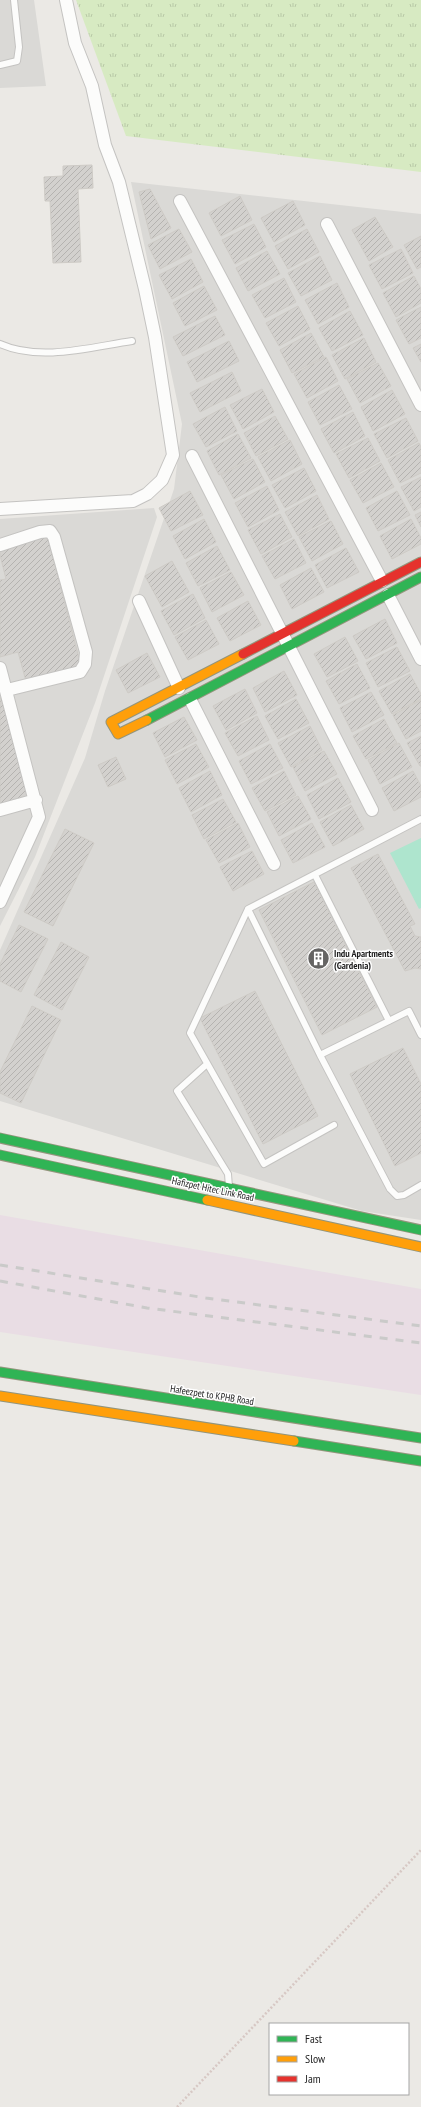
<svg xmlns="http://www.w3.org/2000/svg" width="421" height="2107" viewBox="0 0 421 2107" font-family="'PT Sans Narrow',sans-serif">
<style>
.residential{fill:#dad9d6}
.railway{fill:#e9dde4}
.grass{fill:url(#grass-tufts)}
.pitch{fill:#aee5ce}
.building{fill:url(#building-hatch);stroke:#cecbc6}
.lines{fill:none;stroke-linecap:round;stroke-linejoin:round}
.lane-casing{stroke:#c4c3c1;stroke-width:8}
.street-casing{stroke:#c4c3c1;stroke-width:14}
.fast-casing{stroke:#93957c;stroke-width:11}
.slow-casing{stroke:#93957c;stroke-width:11}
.jam-casing{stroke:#93957c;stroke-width:11}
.path{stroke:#d7c8c4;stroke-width:2.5;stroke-dasharray:2 2;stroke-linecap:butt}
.lane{stroke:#fcfcfb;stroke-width:6}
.street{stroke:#fcfcfb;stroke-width:12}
.fast{stroke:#30b455;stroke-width:9}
.slow{stroke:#ff9f0a;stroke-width:9}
.jam{stroke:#e5322d;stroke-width:9}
.rail{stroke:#cacac9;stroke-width:3;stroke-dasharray:8 8;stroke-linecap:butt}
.labels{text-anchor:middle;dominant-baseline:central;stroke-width:3;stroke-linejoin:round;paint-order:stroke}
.poi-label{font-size:10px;font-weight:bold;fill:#1d1d1d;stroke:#fff;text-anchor:start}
.street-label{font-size:10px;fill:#1d1d1d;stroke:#fff}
</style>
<defs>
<pattern id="grass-tufts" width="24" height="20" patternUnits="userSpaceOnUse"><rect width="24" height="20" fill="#d7eac2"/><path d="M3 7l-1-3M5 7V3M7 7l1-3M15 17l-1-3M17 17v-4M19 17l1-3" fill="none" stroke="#b8c8a6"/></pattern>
<pattern id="building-hatch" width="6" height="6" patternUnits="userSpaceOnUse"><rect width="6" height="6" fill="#d3d1ce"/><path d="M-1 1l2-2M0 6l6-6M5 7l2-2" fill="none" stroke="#b5b3b0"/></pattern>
</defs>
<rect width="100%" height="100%" fill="#ebe9e5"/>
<!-- residential -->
<path class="residential" d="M0 0H34L46 86 0 88Z
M131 182 421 214V1220L362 1211 0 1101V950L85 758 105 691 174 489 182 424Z
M154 508 157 517 95 703 35 857 0 926V519Z"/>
<!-- railway -->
<path class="railway" d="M0 1215 421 1289V1395L0 1332Z"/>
<!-- grass -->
<path class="grass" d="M76 0H421V172L126 136Z"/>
<!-- pitch -->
<path class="pitch" d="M421 838V908L419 909 390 853Z"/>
<!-- building -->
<path class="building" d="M92 165 93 188 78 189 81 262 53 263 50 201H45L44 177 63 176V166Z
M150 189 171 228 151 239 139 192Z
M240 196 252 220 221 236 209 213Z
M293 201 305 225 274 242 261 218Z
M375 217 393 247 369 261 352 230Z
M254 224 266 247 235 264 222 240Z
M179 229 192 252 160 269 148 245Z
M307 229 319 252 288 269 275 246Z
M421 236V267L417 269 404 245Z
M401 249 413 273 382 289 369 265Z
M267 251 280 274 248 291 236 268Z
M320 256 332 280 301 296 288 273Z
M191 259 203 282 172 299 159 275Z
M414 276 421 289V303L396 317 383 293Z
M284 278 296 302 265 318 252 295Z
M337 283 349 307 318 324 305 300Z
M204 286 217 310 185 326 173 303Z
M298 306 310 329 279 346 266 323Z
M421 307V338L409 344 396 320Z
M350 311 363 335 332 351 319 328Z
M215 316 225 335 183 356 173 337Z
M311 333 324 357 292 373 280 350Z
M364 338 376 362 345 379 332 355Z
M229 341 239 361 197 382 187 362Z
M421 344V362L413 348Z
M326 357 338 381 307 398 294 374Z
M378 363 391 386 360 403 347 379Z
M232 372 241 391 200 412 190 393Z
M339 385 352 409 320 425 308 402Z
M262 389 274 412 243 429 230 405Z
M392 390 405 414 373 431 361 407Z
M225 407 237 431 206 447 193 424Z
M353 412 365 436 334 453 321 429Z
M275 416 288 439 256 456 244 433Z
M406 418 418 441 387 458 374 434Z
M238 434 251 458 219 475 207 451Z
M368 438 380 461 349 478 336 454Z
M290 440 302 464 271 481 258 457Z
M419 443 421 447V473L400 483 388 460Z
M253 459 265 482 234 499 221 475Z
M381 463 394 487 363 503 350 480Z
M304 468 316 491 285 508 272 485Z
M421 477V507L414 511 401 487Z
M267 486 279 510 248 527 235 503Z
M190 491 203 515 171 531 159 508Z
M397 491 410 515 378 531 366 508Z
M317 495 329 519 298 536 285 512Z
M421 512V527L415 515Z
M280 514 292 537 261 554 248 530Z
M204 519 216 542 185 559 173 536Z
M411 519 421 538V544L392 559 380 536Z
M331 521 343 544 312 561 299 537Z
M47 534 81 666 26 681 18 652 0 657V580L6 579 0 555V546Z
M294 539 306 563 275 579 262 556Z
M217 546 230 570 198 586 186 563Z
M346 548 359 572 327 588 315 565Z
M172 561 189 592 162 607 145 576Z
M311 568 324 592 292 609 280 585Z
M231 572 244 595 212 612 200 588Z
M193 594 205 618 174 635 161 611Z
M248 601 261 625 230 641 217 618Z
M385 619 397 643 366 659 353 636Z
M206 620 219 644 188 660 175 637Z
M345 637 358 661 327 677 314 654Z
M397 647 410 671 378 687 366 663Z
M147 653 160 677 128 693 116 670Z
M357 664 370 688 339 704 326 681Z
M284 671 297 695 265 712 253 688Z
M410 674 421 694V699L392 714 379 691Z
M245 689 257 713 226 730 213 706Z
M371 692 384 715 352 732 340 708Z
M3 697 31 799 0 804V698Z
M296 699 309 723 278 739 265 716Z
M421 700V731L406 739 393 715Z
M257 716 269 740 238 756 225 733Z
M184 717 197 740 165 757 153 733Z
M384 719 397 743 366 759 353 736Z
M310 726 322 750 291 767 278 743Z
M421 736V766H420L407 743Z
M399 743 412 767 380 784 368 760Z
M196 744 209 767 177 784 165 760Z
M270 744 283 768 251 784 239 761Z
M324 751 337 774 305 791 293 767Z
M116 757 126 779 108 787 98 765Z
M210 771 222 795 191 812 179 788Z
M284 771 296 795 265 811 252 788Z
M413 771 421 786V797L394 811 382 788Z
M338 778 351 802 319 819 307 795Z
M298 796 311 819 279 836 267 812Z
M223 799 236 822 204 839 192 815Z
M351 805 364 829 333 846 320 822Z
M238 823 250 847 219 863 206 840Z
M312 823 325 847 293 863 281 840Z
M65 829 94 843 53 926 24 912Z
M252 851 264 874 233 891 220 867Z
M378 854 415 924 410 926 415 936 421 937V969L415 968 405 971 351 868Z
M314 882 377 1007 322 1035 259 910Z
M19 925 48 939 21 992 0 981V964Z
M61 942 89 957 62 1010 34 995Z
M255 991 318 1116 263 1144 200 1018Z
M32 1006 61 1020 21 1103 0 1093V1072Z
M403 1048 421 1084V1153L395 1166 350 1074Z"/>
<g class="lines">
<defs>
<path id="lane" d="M0 65 17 61 19 47 14 0
M0 344C40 362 91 347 132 341
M315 875 389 1021
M248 909 320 1055 390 1189 397 1196 404 1195 421 1185
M320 1055 409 1011 421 1035
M207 1064 177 1091 228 1174 229 1187
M334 1125 264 1164 190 1033 248 909 421 819"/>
<path id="street" d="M180 201 382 581
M327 224 421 405
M192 456 372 810
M0 509 133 501 147 494 162 480 173 455 155 337 145 289 119 182 105 145 92 86 75 43 66 0
M0 545 40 532 50 531 54 537 86 652 85 664 80 672 7 690
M388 595 421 659
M139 601 179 688
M0 668 39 817 0 902
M190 699 274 864
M0 810 36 800"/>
<path id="fast" d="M147 720 421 577
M0 1138 421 1230
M0 1155 207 1200
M0 1372 421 1438
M294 1441 421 1461"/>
<path id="slow" d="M147 720 118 734 111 722 243 654
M207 1200 421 1247
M0 1396 294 1441"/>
<path id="jam" d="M243 654 421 562"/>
</defs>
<!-- lane casing -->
<use href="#lane" class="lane-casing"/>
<!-- street casing -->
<use href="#street" class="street-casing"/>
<!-- fast casing -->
<use href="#fast" class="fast-casing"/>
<!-- slow casing -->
<use href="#slow" class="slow-casing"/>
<!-- jam casing -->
<use href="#jam" class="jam-casing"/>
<!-- path -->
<path class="path" d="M177 2107 421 1850"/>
<!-- lane -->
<use href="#lane" class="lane"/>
<!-- street -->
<use href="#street" class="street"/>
<!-- fast -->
<use href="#fast" class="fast"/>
<!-- slow -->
<use href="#slow" class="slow"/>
<!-- jam -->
<use href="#jam" class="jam"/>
<!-- rail -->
<path class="rail" d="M0 1265 206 1298 421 1326
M0 1281 147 1308 421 1343"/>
</g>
<!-- icons -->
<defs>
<symbol id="building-disc" viewBox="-11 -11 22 22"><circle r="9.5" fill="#656463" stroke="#fff"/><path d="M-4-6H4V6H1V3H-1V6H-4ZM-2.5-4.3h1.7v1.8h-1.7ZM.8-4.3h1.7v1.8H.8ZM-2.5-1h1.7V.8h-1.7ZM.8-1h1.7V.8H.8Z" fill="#fff"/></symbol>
</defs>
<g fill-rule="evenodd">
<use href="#building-disc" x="306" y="946" width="25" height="25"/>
</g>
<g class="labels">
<!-- poi labels -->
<g class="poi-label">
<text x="334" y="953">Indu Apartments<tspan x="334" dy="12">(Gardenia)</tspan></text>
</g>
<!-- street labels -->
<g class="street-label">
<text transform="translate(213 1189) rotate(12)">Hafizpet Hitec Link Road</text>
<text transform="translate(212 1395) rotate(9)">Hafeezpet to KPHB Road</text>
</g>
</g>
<!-- legend -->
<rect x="269" y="2023" width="140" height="72" fill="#ffffff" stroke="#a5a5a5"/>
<rect x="277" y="2036" width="20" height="6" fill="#30b455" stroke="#a5a5a5"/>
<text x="305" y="2043" font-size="12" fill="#1d1d1d">Fast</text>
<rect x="277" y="2056" width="20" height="6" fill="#ff9f0a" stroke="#a5a5a5"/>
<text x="305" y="2063" font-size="12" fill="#1d1d1d">Slow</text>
<rect x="277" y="2076" width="20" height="6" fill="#e5322d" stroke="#a5a5a5"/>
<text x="305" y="2083" font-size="12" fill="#1d1d1d">Jam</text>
</svg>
